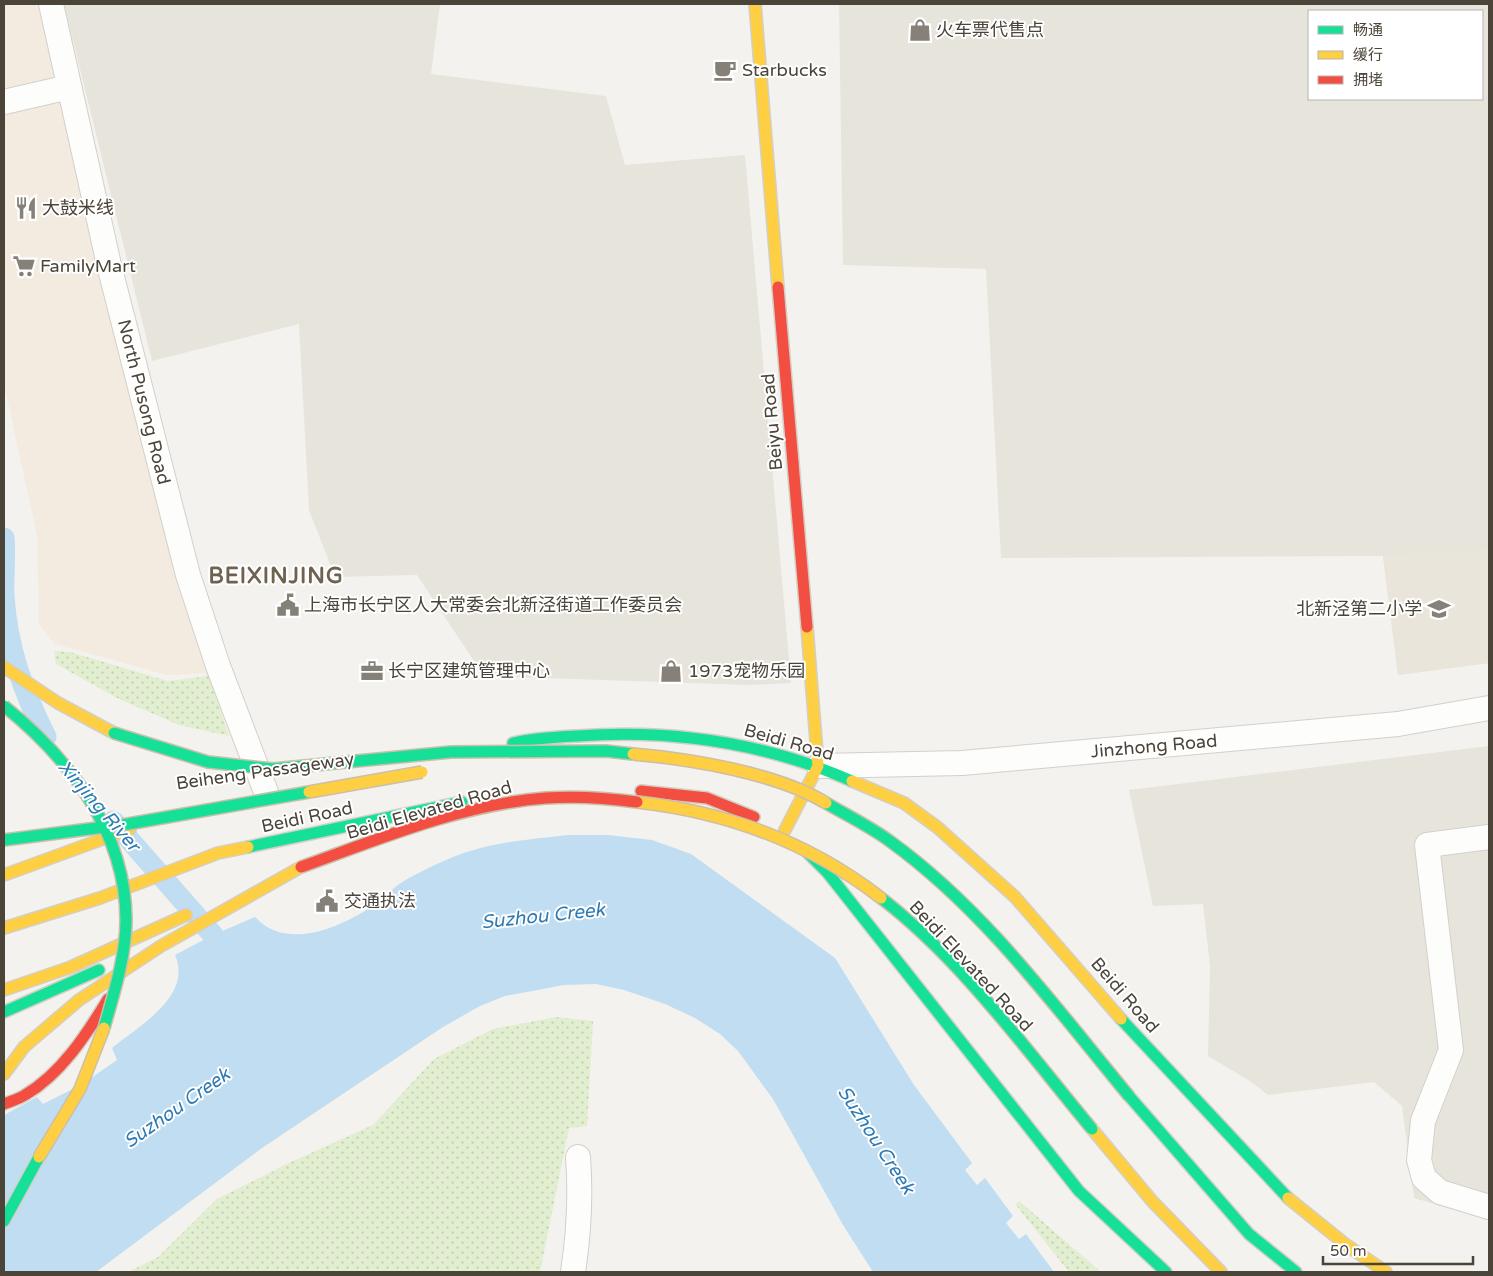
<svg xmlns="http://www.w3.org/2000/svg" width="1493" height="1276" viewBox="0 0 1493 1276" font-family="'Varela Round','Noto Sans SC',sans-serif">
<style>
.residential{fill:#e7e4dc;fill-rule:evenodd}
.commercial{fill:#f3ebdf}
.education{fill:#eae5da}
.park{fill:url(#park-dots)}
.water{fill:#c0ddf1}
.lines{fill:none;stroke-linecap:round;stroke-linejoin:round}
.canal{stroke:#c0ddf1;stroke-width:21}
.street-casing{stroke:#d2d0cb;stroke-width:26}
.fast-casing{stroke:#d3cfc5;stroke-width:14}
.slow-casing{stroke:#d3cfc5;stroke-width:14}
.jam-casing{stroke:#d3cfc5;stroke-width:14}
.street{stroke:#fdfdfc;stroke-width:24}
.fast{stroke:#16e098;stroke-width:11}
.slow{stroke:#ffcf43;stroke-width:11}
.jam{stroke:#f24e42;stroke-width:11}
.fast-bridge-casing{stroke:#ccbfa9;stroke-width:14;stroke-linecap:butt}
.slow-bridge-casing{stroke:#ccbfa9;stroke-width:14;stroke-linecap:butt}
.jam-bridge-casing{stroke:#ccbfa9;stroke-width:14;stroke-linecap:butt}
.fast-bridge{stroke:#16e098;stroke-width:11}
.slow-bridge{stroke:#ffcf43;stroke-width:11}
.jam-bridge{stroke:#f24e42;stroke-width:11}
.labels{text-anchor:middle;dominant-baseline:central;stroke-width:4;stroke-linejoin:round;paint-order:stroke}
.poi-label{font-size:18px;fill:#4b4439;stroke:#fff;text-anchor:start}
.street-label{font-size:18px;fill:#4b4439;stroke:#fff}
.water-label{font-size:19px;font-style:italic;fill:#2e7ab2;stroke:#fff}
.district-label{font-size:22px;font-weight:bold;letter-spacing:1px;fill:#6e6250;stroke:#fff}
</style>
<defs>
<pattern id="park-dots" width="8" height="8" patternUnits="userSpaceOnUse" patternTransform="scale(1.25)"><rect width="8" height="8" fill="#e1eecf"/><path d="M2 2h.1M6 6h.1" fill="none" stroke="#c3cdb2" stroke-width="1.8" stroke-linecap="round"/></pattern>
</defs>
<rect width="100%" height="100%" fill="#f4f2ee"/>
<!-- residential -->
<path class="residential" d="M64 4H440L431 74 606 96 625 165 745 155 791 683 749 685 484 676 417 575 335 577 309 510 299 324 152 361Z
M839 4H1489V663L1398 675 1383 556 1001 558 986 269 843 265ZM1309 11H1482V99H1309Z
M1489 746V1220L1414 1198 1402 1106 1374 1082 1268 1095 1250 1081 1208 1056 1210 966 1203 904 1153 906 1129 790Z"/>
<!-- commercial -->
<path class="commercial" d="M4 4H41L212 673 167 675 55 644 39 624 37 535 4 384Z"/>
<!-- education -->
<path class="education" d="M1489 549V663L1398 675 1383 556Z"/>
<!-- park -->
<path class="park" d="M54 651 70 652 168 681 209 676 229 736 179 725 119 699 56 664Z
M556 1017 593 1021 587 1126 569 1128 540 1272H128L158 1257 217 1199 291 1162 373 1125 434 1059 493 1029Z
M1019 1201 1101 1272H1069L1015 1204Z"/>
<!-- water -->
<path class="water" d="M568 835H608L652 840 691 854 835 958 914 1085 972 1163 965 1170 977 1185 985 1178 1013 1216 1006 1223 1019 1239 1026 1234 1054 1272H873L843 1225 773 1099 738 1051 720 1034 695 1018 665 1004 624 990 596 984 564 985 505 996 480 1006 443 1027 262 1148 96 1272H4V1115L37 1097 43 1104 81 1085 117 1060 112 1048C139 1026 193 996 175 955L213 935 255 917C286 951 339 928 371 907 382 900 392 888 404 881 423 870 448 858 470 851 501 841 536 839 568 835Z"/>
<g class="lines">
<!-- canal -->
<path class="canal" d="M4 538C6 557 3 576 4 595 7 647 23 691 46 737
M113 821 213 935 227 959"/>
<defs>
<path id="street" d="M51 4 109 265 188 575 218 666 266 792
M4 102 69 87
M819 766 962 763 1398 724 1489 708
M1489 837 1427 845 1451 1050 1423 1121 1419 1160 1424 1178 1440 1192 1489 1207
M573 1272C579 1233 581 1197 578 1157"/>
<path id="fast" d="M513 743C534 738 556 737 577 736 672 729 765 743 852 781
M248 847 462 802
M807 852 827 872 1079 1191 1166 1272
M4 1012 99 970
M1121 1019 1288 1198
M1129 1096 1249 1234 1296 1272
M4 1221 39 1157"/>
<path id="slow" d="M755 4 778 287
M4 667 58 703 114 733
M852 781 904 803 937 827 1015 897 1121 1019
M785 830 818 766 807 627
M4 875 130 829
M4 928 100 898 218 853 248 847
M4 990 71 967 186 915
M4 1074 24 1047 79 1000 161 946 301 867
M1092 1129 1152 1201 1221 1272
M1288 1198 1345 1244 1386 1272"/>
<path id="jam" d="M778 287 807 627
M641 791 707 798 754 817
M4 1104C11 1101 19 1099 25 1095 61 1074 87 1034 108 999"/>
</defs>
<!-- street casing -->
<use href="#street" class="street-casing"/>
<!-- fast casing -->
<use href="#fast" class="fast-casing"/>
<!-- slow casing -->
<use href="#slow" class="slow-casing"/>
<!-- jam casing -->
<use href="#jam" class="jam-casing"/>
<!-- street -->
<use href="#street" class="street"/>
<!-- fast -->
<use href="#fast" class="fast"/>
<!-- slow -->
<use href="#slow" class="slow"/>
<!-- jam -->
<use href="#jam" class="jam"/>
<defs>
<path id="fast-bridge" d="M4 706C69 758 126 832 126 920 126 956 114 993 104 1028
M114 733 208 762 273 769 451 752 606 751 633 754
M826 803C848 816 871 827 891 842 985 910 1056 1008 1129 1096
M4 840 128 824 309 792
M881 898C962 960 1027 1051 1092 1129"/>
<path id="slow-bridge" d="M633 754C690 759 777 773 826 803
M309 792 422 772
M637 802C727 812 809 842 881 898
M39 1157 80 1089 104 1028"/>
<path id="jam-bridge" d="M301 867C379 839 462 804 546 798 576 796 607 798 637 802"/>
</defs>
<!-- fast-bridge casing -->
<use href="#fast-bridge" class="fast-bridge-casing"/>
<!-- slow-bridge casing -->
<use href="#slow-bridge" class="slow-bridge-casing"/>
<!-- jam-bridge casing -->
<use href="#jam-bridge" class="jam-bridge-casing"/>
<!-- fast-bridge -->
<use href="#fast-bridge" class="fast-bridge"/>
<!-- slow-bridge -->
<use href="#slow-bridge" class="slow-bridge"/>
<!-- jam-bridge -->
<use href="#jam-bridge" class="jam-bridge"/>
</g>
<!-- icons -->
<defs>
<symbol id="shop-bare" viewBox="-9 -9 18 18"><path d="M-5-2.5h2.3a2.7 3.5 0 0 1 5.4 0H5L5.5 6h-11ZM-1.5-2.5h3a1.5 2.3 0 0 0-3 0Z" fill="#868178" stroke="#fff" stroke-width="2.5" paint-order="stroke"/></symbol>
<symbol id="cafe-bare" viewBox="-9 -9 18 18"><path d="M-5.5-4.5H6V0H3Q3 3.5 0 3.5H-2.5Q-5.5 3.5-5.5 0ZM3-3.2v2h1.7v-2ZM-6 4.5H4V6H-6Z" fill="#868178" stroke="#fff" stroke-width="2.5" paint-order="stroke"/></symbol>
<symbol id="restaurant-bare" viewBox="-9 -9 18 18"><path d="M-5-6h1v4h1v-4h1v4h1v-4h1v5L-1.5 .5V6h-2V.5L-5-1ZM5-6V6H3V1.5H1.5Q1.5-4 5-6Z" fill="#868178" stroke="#fff" stroke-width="2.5" paint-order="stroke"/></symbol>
<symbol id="supermarket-bare" viewBox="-9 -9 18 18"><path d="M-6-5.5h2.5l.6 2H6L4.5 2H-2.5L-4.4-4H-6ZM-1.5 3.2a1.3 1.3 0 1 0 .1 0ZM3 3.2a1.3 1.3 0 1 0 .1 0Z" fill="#868178" stroke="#fff" stroke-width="2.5" paint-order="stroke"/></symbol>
<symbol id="civic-bare" viewBox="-9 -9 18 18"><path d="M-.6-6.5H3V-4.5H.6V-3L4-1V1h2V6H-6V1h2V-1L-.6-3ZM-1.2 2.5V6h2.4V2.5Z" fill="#868178" stroke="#fff" stroke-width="2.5" paint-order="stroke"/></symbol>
<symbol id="school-bare" viewBox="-9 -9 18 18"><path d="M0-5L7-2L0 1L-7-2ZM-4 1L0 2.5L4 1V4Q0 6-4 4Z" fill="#868178" stroke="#fff" stroke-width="2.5" paint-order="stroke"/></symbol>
<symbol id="office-bare" viewBox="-9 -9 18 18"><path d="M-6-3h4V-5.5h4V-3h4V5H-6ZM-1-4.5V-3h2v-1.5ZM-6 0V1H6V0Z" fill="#868178" stroke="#fff" stroke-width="2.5" paint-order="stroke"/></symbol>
</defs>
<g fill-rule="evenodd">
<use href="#shop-bare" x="904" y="14" width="32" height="32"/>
<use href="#cafe-bare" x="709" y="54" width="32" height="32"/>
<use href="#restaurant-bare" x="10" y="192" width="32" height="32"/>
<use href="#supermarket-bare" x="8" y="250" width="32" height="32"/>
<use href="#civic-bare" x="272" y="589" width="32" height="32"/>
<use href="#school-bare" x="1423" y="593" width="32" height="32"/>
<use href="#office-bare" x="356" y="655" width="32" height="32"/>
<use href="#shop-bare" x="655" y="655" width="32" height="32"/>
<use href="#civic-bare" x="311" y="885" width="32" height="32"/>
</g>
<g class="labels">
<!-- poi labels -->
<g class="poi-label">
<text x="936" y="30">火车票代售点</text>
<text x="742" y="70">Starbucks</text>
<text x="42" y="208">大鼓米线</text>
<text x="40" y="266">FamilyMart</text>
<text x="304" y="605">上海市长宁区人大常委会北新泾街道工作委员会</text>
<text x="1422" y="609" text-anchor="end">北新泾第二小学</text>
<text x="388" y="671">长宁区建筑管理中心</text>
<text x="688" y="671">1973宠物乐园</text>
<text x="344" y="901">交通执法</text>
</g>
<!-- street labels -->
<g class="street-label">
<text transform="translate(144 402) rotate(76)">North Pusong Road</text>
<text transform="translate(772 422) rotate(-95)">Beiyu Road</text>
<text transform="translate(789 742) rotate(16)">Beidi Road</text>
<text transform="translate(1154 746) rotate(-5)">Jinzhong Road</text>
<text transform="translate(265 771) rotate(-8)">Beiheng Passageway</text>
<text transform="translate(429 810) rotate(-16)">Beidi Elevated Road</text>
<text transform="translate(307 817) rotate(-12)">Beidi Road</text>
<text transform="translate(971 966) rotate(47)">Beidi Elevated Road</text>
<text transform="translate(1125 995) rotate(49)">Beidi Road</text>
</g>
<!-- water labels -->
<g class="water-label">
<text transform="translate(99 806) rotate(49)">Xinjing River</text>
<text transform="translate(543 916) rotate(-6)">Suzhou Creek</text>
<text transform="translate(177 1108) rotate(-35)">Suzhou Creek</text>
<text transform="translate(876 1140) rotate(57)">Suzhou Creek</text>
</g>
<!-- district labels -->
<g class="district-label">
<text x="276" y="576">BEIXINJING</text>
</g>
</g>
<!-- border -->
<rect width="1493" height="1276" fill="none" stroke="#4b4439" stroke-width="10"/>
<!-- legend -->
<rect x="1308" y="10" width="175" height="90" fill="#ffffff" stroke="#b7b4b0"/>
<rect x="1318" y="26" width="25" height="8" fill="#16e098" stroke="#b7b4b0"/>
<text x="1353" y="35" font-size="15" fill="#4b4439">畅通</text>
<rect x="1318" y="51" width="25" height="8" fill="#ffcf43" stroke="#b7b4b0"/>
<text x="1353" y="60" font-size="15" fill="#4b4439">缓行</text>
<rect x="1318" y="76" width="25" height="8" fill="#f24e42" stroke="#b7b4b0"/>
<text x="1353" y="85" font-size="15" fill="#4b4439">拥堵</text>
<!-- scale -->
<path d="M1323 1256v8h150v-8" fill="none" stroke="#4b4439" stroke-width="2.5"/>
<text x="1330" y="1256" font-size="15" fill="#4b4439" stroke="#ffffff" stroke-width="4" paint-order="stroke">50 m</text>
</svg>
